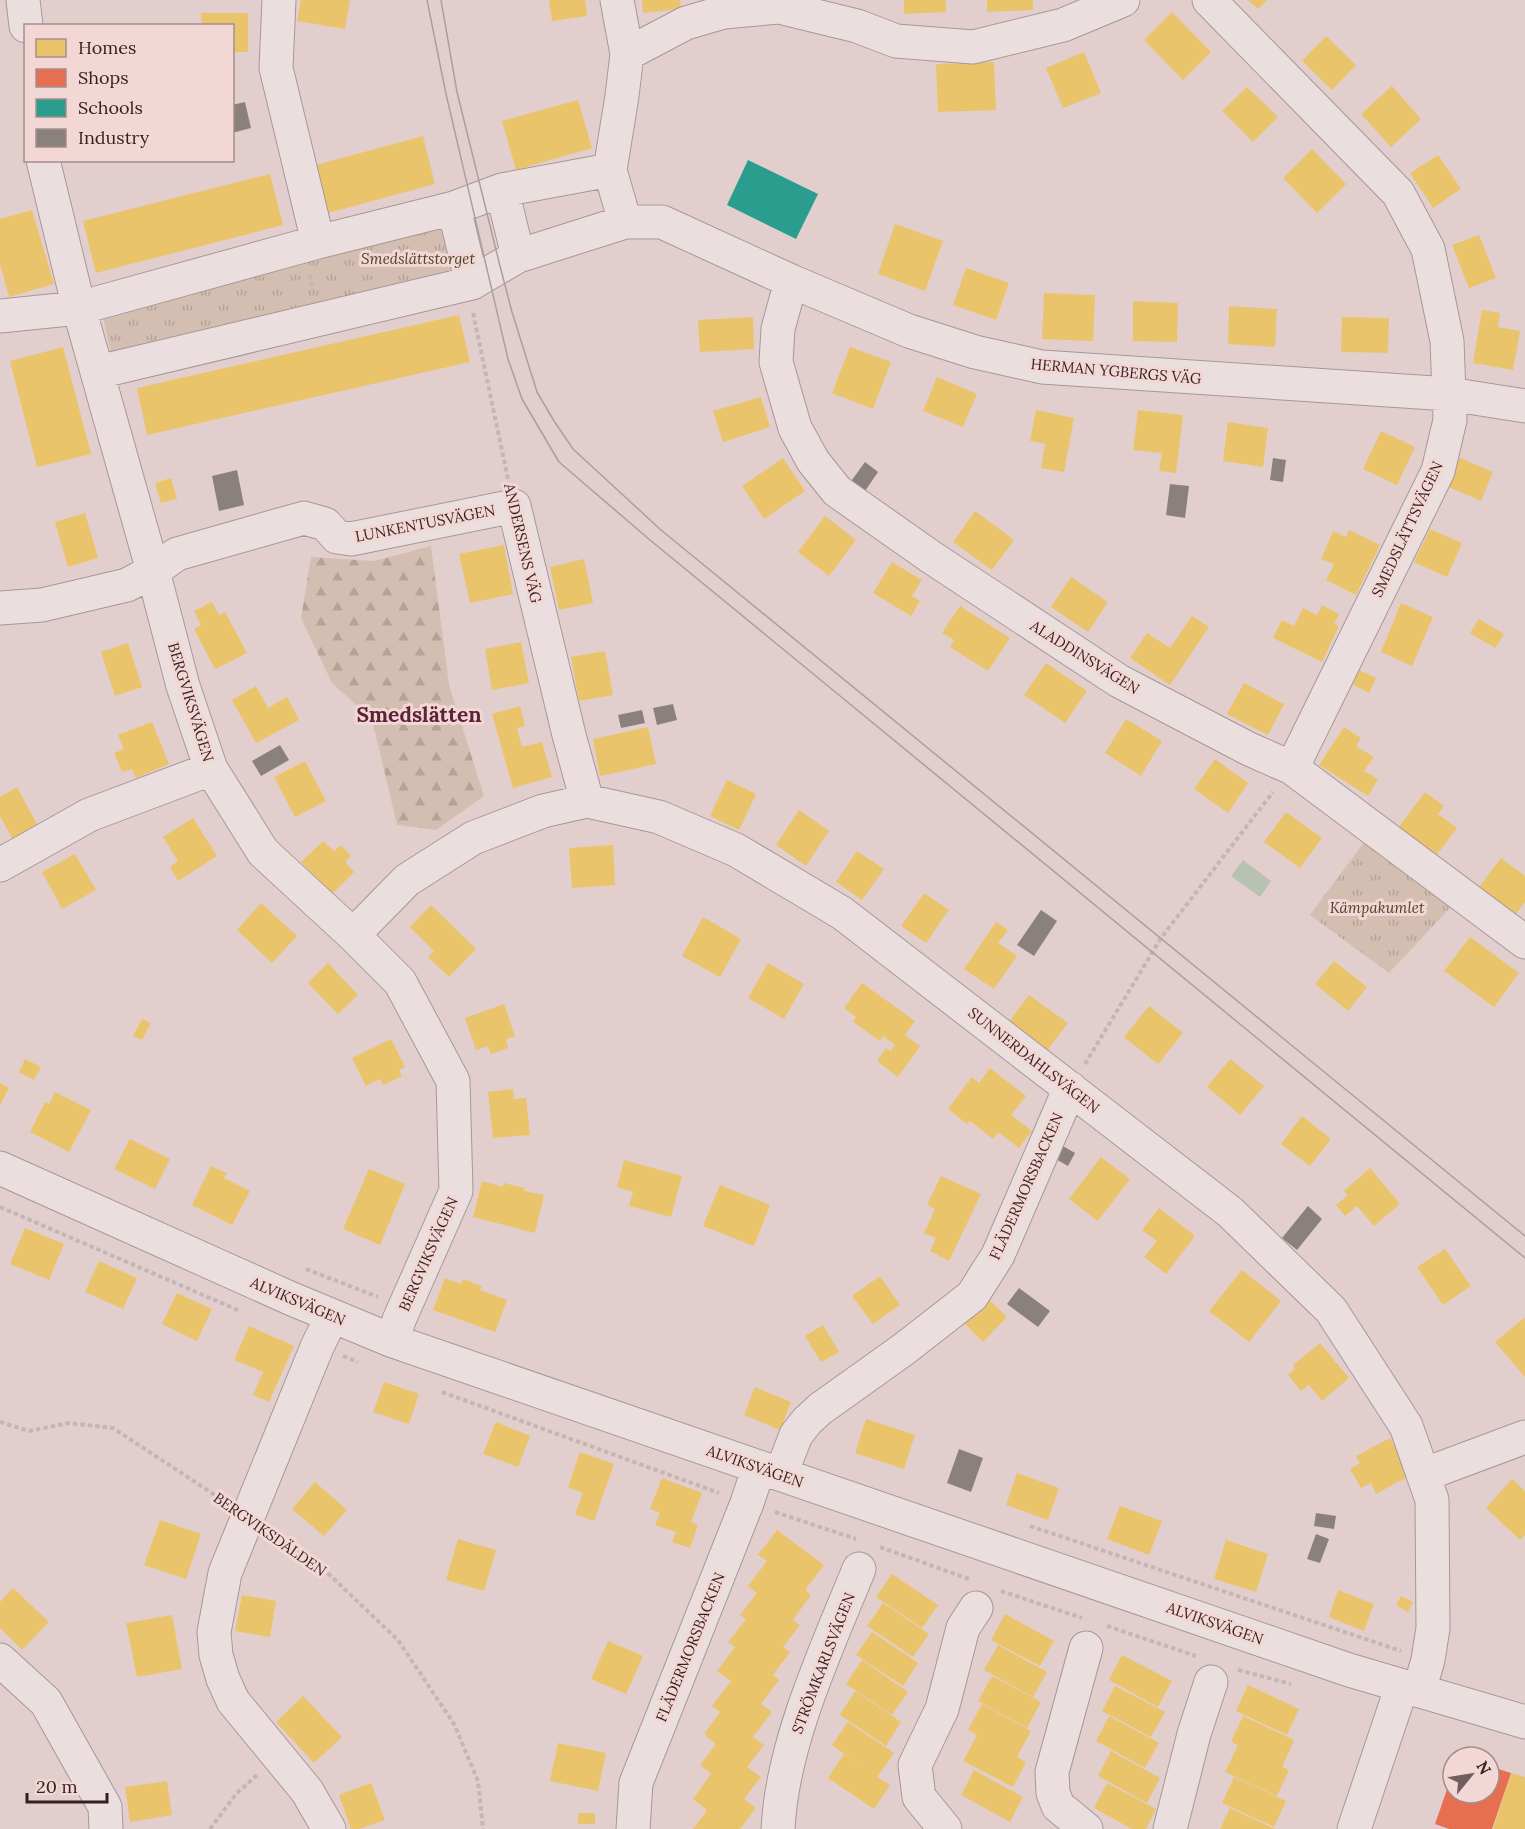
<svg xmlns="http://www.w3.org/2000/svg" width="1525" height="1829" viewBox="0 0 1525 1829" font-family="Lora,serif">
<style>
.forest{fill:url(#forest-firs)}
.park{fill:url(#park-tufts)}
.water{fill:#b8c2b3}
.homes{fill:#e9c46a}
.shops{fill:#e76f51}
.schools{fill:#2a9d8f}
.industry{fill:#8a817c}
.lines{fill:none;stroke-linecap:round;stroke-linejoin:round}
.minor-casing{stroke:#a79797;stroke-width:35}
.path{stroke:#c3b6b5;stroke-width:4;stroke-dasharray:4.5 3;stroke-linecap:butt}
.minor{stroke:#eadfde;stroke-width:33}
.tram{stroke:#aa9f9f;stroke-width:1.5}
.labels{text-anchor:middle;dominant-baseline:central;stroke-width:6;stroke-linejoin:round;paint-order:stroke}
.park-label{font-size:15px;font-style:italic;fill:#4f4128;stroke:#f2d7d4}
.street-label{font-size:15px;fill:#341f22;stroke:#f2d7d4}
.district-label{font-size:21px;font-weight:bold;fill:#5d233a;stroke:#f2d7d4}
</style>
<defs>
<pattern id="forest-firs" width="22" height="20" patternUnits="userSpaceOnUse" patternTransform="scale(1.5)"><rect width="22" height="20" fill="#d3beb1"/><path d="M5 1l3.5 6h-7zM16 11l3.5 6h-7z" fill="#b6a398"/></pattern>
<pattern id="park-tufts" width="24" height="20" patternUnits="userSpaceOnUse" patternTransform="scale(1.5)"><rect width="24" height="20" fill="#d3beb1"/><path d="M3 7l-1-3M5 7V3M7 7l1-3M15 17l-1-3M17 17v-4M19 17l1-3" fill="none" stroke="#b6a398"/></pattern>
</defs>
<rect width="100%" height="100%" fill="#e2cfcd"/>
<!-- forest -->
<path class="forest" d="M431 546 449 685 484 796 436 830 397 825 372 719 332 683 301 618 311 557 374 561Z"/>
<!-- park -->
<path class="park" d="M446 221 459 278 112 358 102 312Z
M1365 841 1452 906 1389 973 1310 915Z"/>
<!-- water -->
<path class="water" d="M1243 860 1271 881 1260 897 1231 876Z"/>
<!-- homes -->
<path class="homes" d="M301 0H350L345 29 297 21Z
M549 0H585L587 16 552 21Z
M642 0H680L681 9 643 13Z
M904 0H946V12L904 14Z
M987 0H1033V10L987 12Z
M1248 0H1267L1258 9Z
M1172 12 1211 52 1183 80 1144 40Z
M201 13H248V52H232V26H202Z
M1326 36 1356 65 1332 90 1302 61Z
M1084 52 1101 93 1063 108 1046 68Z
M994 62 996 110 938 112 936 64Z
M1392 86 1421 119 1391 147 1361 114Z
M1247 87 1278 117 1253 142 1222 111Z
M578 100 592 148 516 170 502 121Z
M423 136 435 184 328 213 316 165Z
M1312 149 1346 184 1317 213 1283 178Z
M1438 155 1461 189 1433 208 1410 173Z
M270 174 283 225 96 273 83 221Z
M32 210 54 284 9 297 0 264V219Z
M895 224 943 241 925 291 878 274Z
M1479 235 1496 278 1469 288 1452 245Z
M966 268 1009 283 996 320 953 305Z
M1044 293 1095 295 1093 341 1042 339Z
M1133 301 1178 303 1177 342 1133 341Z
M1229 306 1277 309 1275 347 1228 344Z
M1482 310 1500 313 1498 327 1520 331 1513 370 1473 363Z
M459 315 470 362 147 435 137 388Z
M753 317 754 349 700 352 698 320Z
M1342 317 1389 318 1388 353 1341 352Z
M63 347 91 454 37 467 10 361Z
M850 347 891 362 873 409 832 393Z
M937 377 977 394 963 427 923 411Z
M761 397 770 427 723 442 713 411Z
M1036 410 1074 418 1064 472 1041 468 1045 444 1030 441Z
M1138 410 1183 415 1176 473 1159 471 1162 453 1133 450Z
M1228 422 1268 428 1263 467 1223 461Z
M1381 431 1415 447 1397 485 1363 469Z
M1458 457 1493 472 1481 501 1446 486Z
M783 458 805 491 764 519 742 486Z
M171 478 177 499 161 503 155 483Z
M975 511 1014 540 992 570 953 542Z
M85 513 98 558 68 567 55 522Z
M825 516 856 540 829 576 798 552Z
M1430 529 1462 543 1447 577 1414 562Z
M1349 530 1380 545 1356 595 1326 580 1334 564 1321 559 1333 531 1346 537Z
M504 545 513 594 470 603 459 554Z
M584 559 593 603 559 610 550 567Z
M892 562 922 580 912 596 920 601 911 616 873 593Z
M1071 577 1108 602 1088 632 1051 607Z
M212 602 219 615 225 612 247 653 215 669 194 629 201 625 194 611Z
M1401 603 1433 617 1412 666 1381 652Z
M1322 605 1339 614 1334 624 1339 626 1322 662 1273 638 1282 620 1294 626 1303 608 1317 615Z
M960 606 1010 638 988 671 950 647 954 640 942 633Z
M1192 616 1209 627 1170 685 1130 658 1147 633 1170 648Z
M1479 619 1504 634 1495 648 1470 633Z
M521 642 529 683 492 690 485 649Z
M128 643 142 687 115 696 101 652Z
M605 651 613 695 579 701 571 657Z
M1046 663 1087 691 1065 723 1024 695Z
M1359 670 1376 678 1369 693 1352 684Z
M1244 683 1284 704 1268 735 1227 714Z
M256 686 268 708 287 697 299 720 256 743 232 700Z
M520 706 525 726 517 728 522 747 542 742 552 777 513 788 492 714Z
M1126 719 1162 741 1141 776 1105 753Z
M152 722 169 764 136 778 132 769 122 772 114 753 124 749 118 735Z
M648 727 656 764 600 776 593 739Z
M1344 727 1361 738 1356 746 1374 757 1364 771 1378 779 1368 796 1319 765Z
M1215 759 1248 783 1228 813 1194 789Z
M305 761 326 801 295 817 274 777Z
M727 780 756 794 739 830 710 816Z
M17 787 38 826 13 840 0 816V797Z
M1425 792 1444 806 1438 814 1457 828 1435 857 1398 828Z
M799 810 829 831 806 866 776 845Z
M1286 812 1322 838 1300 868 1264 842Z
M193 818 217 856 178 881 170 867 178 861 163 837Z
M323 841 334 851 341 845 351 856 345 862 354 872 332 894 301 862Z
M613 845 615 885 572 888 569 848Z
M857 851 884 869 862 900 836 882Z
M75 854 96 890 62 909 42 872Z
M1501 858 1525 876V902L1516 914 1479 887Z
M924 893 949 910 926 943 901 926Z
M261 903 297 936 272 963 237 930Z
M431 905 476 949 449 977 428 957 434 951 410 927Z
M703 917 741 939 720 977 682 956Z
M996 922 1008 930 998 943 1017 956 994 989 964 969Z
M1470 937 1519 973 1494 1007 1444 971Z
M1334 961 1367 987 1348 1011 1315 984Z
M328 963 358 995 338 1014 308 983Z
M768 963 804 984 784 1019 748 998Z
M862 983 915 1021 905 1035 920 1046 898 1077 877 1061 886 1048 891 1051 895 1045 883 1036 880 1041 853 1022 856 1017 844 1008Z
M1029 995 1068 1023 1047 1051 1008 1023Z
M504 1004 515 1036 506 1039 508 1048 491 1054 488 1046 476 1050 465 1018Z
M1149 1006 1183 1033 1158 1064 1124 1037Z
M142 1019 151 1023 142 1040 133 1036Z
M391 1039 405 1067 399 1070 402 1076 383 1085 380 1079 366 1086 352 1058Z
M25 1059 41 1067 34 1080 19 1072Z
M1230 1059 1264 1086 1240 1115 1207 1087Z
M990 1068 1026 1096 1011 1115 1032 1131 1019 1148 998 1132 993 1139 970 1121 967 1124 948 1109 972 1077 979 1083Z
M0 1083 9 1088 0 1105Z
M513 1089 514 1099 526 1098 530 1135 493 1138 488 1092Z
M55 1092 91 1110 69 1152 30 1132 45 1102 49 1104Z
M1302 1116 1331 1139 1310 1166 1281 1144Z
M130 1139 170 1159 155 1189 114 1169Z
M1101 1157 1130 1179 1098 1221 1069 1199Z
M624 1160 682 1176 671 1217 629 1206 633 1192 617 1187Z
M211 1166 227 1173 224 1178 250 1191 232 1225 192 1205Z
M1370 1168 1400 1204 1374 1226 1357 1206 1345 1216 1336 1205 1348 1195 1344 1191Z
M369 1169 405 1184 380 1245 343 1229Z
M941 1176 981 1194 949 1261 930 1251 936 1238 924 1233 935 1209 927 1205Z
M482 1181 503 1187 504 1183 525 1188 524 1191 544 1195 535 1233 473 1217Z
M720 1185 770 1205 754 1246 703 1226Z
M1159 1208 1195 1236 1166 1274 1144 1257 1157 1241 1142 1230Z
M25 1228 64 1244 49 1280 10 1264Z
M1445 1249 1471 1286 1443 1305 1417 1267Z
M99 1261 137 1278 123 1309 85 1292Z
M1242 1270 1281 1301 1249 1342 1209 1311Z
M880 1276 900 1305 873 1324 852 1296Z
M445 1278 461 1284 463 1279 482 1286 480 1290 507 1300 495 1332 433 1310Z
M177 1293 212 1309 197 1341 162 1324Z
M986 1297 1007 1317 983 1342 962 1321Z
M1524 1318 1525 1319V1377L1495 1342Z
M823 1325 839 1352 821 1362 805 1336Z
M249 1326 294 1346 269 1402 253 1395 263 1372 234 1360Z
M1320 1343 1349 1378 1322 1401 1309 1385 1301 1391 1288 1375 1295 1369 1293 1365Z
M384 1382 419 1394 409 1424 373 1412Z
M755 1387 791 1402 780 1430 744 1415Z
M866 1419 915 1435 904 1469 855 1453Z
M496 1422 530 1436 518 1467 483 1454Z
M1390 1438 1411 1475 1376 1494 1371 1483 1361 1488 1350 1469 1360 1463 1356 1456Z
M580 1452 614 1464 594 1521 575 1514 583 1493 568 1487Z
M1017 1473 1059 1488 1048 1520 1006 1505Z
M662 1478 702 1493 691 1522 698 1525 690 1548 672 1542 676 1532 655 1525 660 1513 650 1509Z
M1512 1479 1525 1491V1535L1520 1540 1486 1508Z
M315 1482 347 1510 324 1536 292 1509Z
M1120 1506 1162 1521 1149 1555 1107 1539Z
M160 1520 201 1534 186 1579 144 1565Z
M777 1530 824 1565 805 1590 811 1595 793 1620 800 1625 783 1647 790 1652 773 1675 779 1680 761 1704 772 1712 753 1737 764 1745 747 1767 761 1777 744 1799 756 1808 740 1829H693L707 1810 693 1799 711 1774 700 1765 716 1744 704 1734 720 1712 712 1706 731 1681 717 1671 735 1647 728 1642 746 1619 740 1615 757 1593 748 1586 767 1561 758 1555Z
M458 1539 496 1550 484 1591 446 1580Z
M1226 1540 1268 1554 1256 1592 1214 1579Z
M892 1574 938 1605 922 1628 876 1597Z
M13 1588 49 1622 22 1650 0 1628V1602Z
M1338 1590 1374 1604 1364 1631 1329 1617Z
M242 1595 276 1601 270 1637 235 1631Z
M1401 1596 1413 1602 1408 1612 1396 1605Z
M883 1603 929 1634 913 1657 867 1626Z
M1005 1614 1054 1641 1040 1666 991 1640Z
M172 1615 182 1669 137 1677 126 1623Z
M872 1632 918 1663 903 1686 856 1655Z
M608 1641 643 1656 626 1694 591 1679Z
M998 1645 1047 1672 1033 1697 984 1670Z
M1122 1655 1172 1681 1158 1707 1109 1680Z
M862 1660 908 1692 892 1715 846 1684Z
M992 1676 1041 1702 1027 1728 978 1701Z
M1248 1685 1299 1709 1287 1735 1236 1711Z
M1115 1686 1165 1712 1151 1737 1102 1711Z
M855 1691 901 1722 886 1746 840 1715Z
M303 1696 342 1737 314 1763 276 1722Z
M982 1704 1031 1731 1017 1757 1026 1762 1013 1787 963 1761 977 1735 968 1730Z
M1109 1716 1159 1743 1145 1768 1096 1741Z
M1243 1716 1294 1740 1282 1767 1289 1770 1277 1796 1225 1772 1238 1745 1231 1742Z
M848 1722 894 1753 877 1777 890 1785 874 1809 828 1778 844 1754 859 1764 832 1745Z
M558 1743 606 1753 598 1791 550 1781Z
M1111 1751 1160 1778 1147 1803 1098 1776Z
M974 1770 1023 1797 1010 1822 961 1795Z
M1511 1773 1525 1777V1829H1493Z
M1234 1777 1286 1801 1274 1827 1222 1803Z
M167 1781 172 1815 130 1822 125 1787Z
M371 1783 385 1820 359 1829H351L339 1795Z
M1107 1783 1156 1809 1146 1829H1132L1094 1808Z
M1230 1808 1275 1829H1220Z
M578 1813H595V1824H578Z"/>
<!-- shops -->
<path class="shops" d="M1489 1766 1511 1773 1492 1829H1449L1435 1824 1453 1772V1793H1489Z"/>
<!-- schools -->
<path class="schools" d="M748 160 818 194 796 239 727 205Z"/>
<!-- industry -->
<path class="industry" d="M245 102 251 128 232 133V105Z
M1273 458 1286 460 1283 482 1270 480Z
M865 462 878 472 863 494 849 484Z
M237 470 244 505 219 511 212 476Z
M1170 484 1189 486 1185 518 1166 515Z
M673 704 677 720 657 725 653 708Z
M642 710 645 723 621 728 618 715Z
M280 745 289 760 261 776 252 761Z
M1041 910 1057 921 1034 956 1017 945Z
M1061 1145 1075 1153 1068 1166 1054 1158Z
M1308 1206 1322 1219 1297 1250 1282 1238Z
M1019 1288 1050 1311 1038 1327 1007 1304Z
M959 1449 983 1458 971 1492 947 1483Z
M1316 1513 1336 1516 1334 1529 1314 1526Z
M1316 1534 1329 1539 1320 1563 1307 1559Z"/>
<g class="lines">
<defs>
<path id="minor" d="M23 0 26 26
M279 0 276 68 318 242
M617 0 627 54 622 96 610 170 625 222
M1209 0 1398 193 1428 249 1447 341 1450 420 1438 471 1292 768
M627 54 686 23 724 12 779 7 857 26 896 41 973 47 1063 25 1123 0
M43 160 79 308 153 571 183 686 211 769 263 852 353 935 400 982 453 1081 456 1191 399 1320 393 1341
M502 190 518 256
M454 208 472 283
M791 281 778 329 776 362 795 428 813 461 837 491 931 557 1119 681 1249 749 1292 768 1525 942
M0 316 79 308 318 242 454 208 502 190 610 170
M98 372 472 283 518 256 625 222H662L791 281 909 331 975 352 1042 367 1449 394 1525 406
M0 608 42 605 127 585 153 571 177 554 304 518 325 524 337 537 351 539 514 506 569 735 587 801
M0 865 89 815 211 769
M353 935 407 880 473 838 543 811 587 801 659 817 736 850 842 913 1230 1212 1331 1310 1406 1426 1432 1500 1433 1628 1428 1660 1419 1691
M0 1168 292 1299 393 1341 1349 1670 1525 1722
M781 1474 796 1435 807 1421 820 1409 904 1349 972 1296 998 1255 1070 1088
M1423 1475 1525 1437
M0 1660 46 1702 105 1807 106 1829
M329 1829 307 1791 233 1701 223 1679 216 1655 214 1632 225 1573 317 1347 332 1316
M633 1829 636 1783 747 1503 759 1467
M778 1829C782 1743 827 1648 859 1569
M945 1829 919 1797 915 1765 942 1709 963 1628 976 1608
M1086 1829 1058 1806 1053 1793 1052 1772 1086 1648
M1170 1829 1194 1734 1211 1682
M1354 1829 1402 1686"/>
</defs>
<!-- minor casing -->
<use href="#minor" class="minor-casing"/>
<!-- path -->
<path class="path" d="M310 275 313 291
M473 313 508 479
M1085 1064 1161 938 1273 792
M0 1207 240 1311
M306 1269 378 1297
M343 1356 358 1362
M442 1392 719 1493
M0 1422 29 1431 69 1423 113 1428 224 1501
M775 1512 856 1539
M1030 1526 1401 1651
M273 1534 317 1563 398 1640 454 1724 478 1781 483 1829
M880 1547 969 1579
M1001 1591 1082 1618
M1107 1626 1196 1656
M1238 1670 1291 1684
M210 1829 236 1794 257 1775"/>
<!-- minor -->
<use href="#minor" class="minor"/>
<!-- tram -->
<path class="tram" d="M427 0 446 94 508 359 522 399 559 462 650 540 1525 1258
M441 0 457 92 500 266 512 312 537 392 554 421 573 449 661 530 1525 1236"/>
</g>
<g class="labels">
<!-- park labels -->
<g class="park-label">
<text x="418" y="258">Smedslättstorget</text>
<text x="1377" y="907">Kämpakumlet</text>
</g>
<!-- street labels -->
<g class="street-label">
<text transform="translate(1116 371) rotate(5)">HERMAN YGBERGS VÄG</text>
<text transform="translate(425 523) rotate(-11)">LUNKENTUSVÄGEN</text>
<text transform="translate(1407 529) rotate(-65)">SMEDSLÄTTSVÄGEN</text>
<text transform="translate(523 543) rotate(77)">ANDERSENS VÄG</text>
<text transform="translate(1085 657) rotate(32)">ALADDINSVÄGEN</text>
<text transform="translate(191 702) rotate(73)">BERGVIKSVÄGEN</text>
<text transform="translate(1034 1060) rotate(38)">SUNNERDAHLSVÄGEN</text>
<text transform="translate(1026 1186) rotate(-66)">FLÄDERMORSBACKEN</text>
<text transform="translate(428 1254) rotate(-66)">BERGVIKSVÄGEN</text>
<text transform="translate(298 1301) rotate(23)">ALVIKSVÄGEN</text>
<text transform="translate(755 1466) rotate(19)">ALVIKSVÄGEN</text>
<text transform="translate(270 1534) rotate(35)">BERGVIKSDÄLDEN</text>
<text transform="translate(1215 1623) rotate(19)">ALVIKSVÄGEN</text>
<text transform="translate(690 1647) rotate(-68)">FLÄDERMORSBACKEN</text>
<text transform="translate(823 1663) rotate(-69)">STRÖMKARLSVÄGEN</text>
</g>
<!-- district labels -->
<g class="district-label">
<text x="419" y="714">Smedslätten</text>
</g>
</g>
<!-- legend -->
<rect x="24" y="24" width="210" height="138" fill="#f2d7d4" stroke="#a68d8d" stroke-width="1.5"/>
<rect x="36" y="39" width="30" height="18" fill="#e9c46a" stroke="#a68d8d" stroke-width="1.5"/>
<text x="78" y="54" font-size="18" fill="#341f22">Homes</text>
<rect x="36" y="69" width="30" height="18" fill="#e76f51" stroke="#a68d8d" stroke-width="1.5"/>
<text x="78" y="84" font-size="18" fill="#341f22">Shops</text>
<rect x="36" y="99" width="30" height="18" fill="#2a9d8f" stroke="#a68d8d" stroke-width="1.5"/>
<text x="78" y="114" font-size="18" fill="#341f22">Schools</text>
<rect x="36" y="129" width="30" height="18" fill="#8a817c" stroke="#a68d8d" stroke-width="1.5"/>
<text x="78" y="144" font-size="18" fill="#341f22">Industry</text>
<!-- north arrow -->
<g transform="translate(1471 1775) rotate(60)"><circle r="28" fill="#f2d7d4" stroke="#a68d8d" stroke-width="1.5"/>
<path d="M0-4.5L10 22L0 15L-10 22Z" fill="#715d5e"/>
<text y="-9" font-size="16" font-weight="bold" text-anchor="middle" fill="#341f22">N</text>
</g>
<!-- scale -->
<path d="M27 1793v9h80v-9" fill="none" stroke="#341f22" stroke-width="3"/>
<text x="36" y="1793" font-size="18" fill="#341f22" stroke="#f2d7d4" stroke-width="4.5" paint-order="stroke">20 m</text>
</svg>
